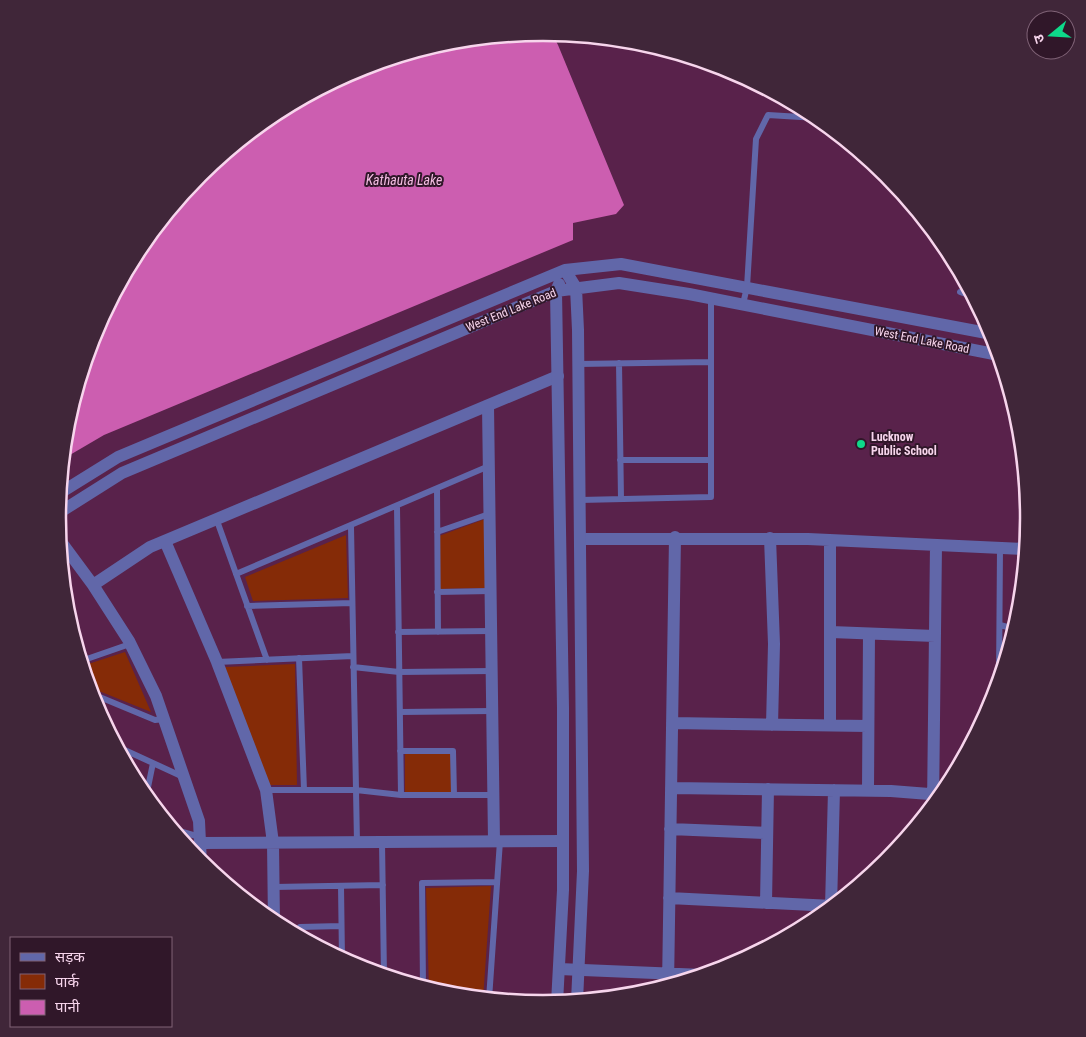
<svg xmlns="http://www.w3.org/2000/svg" width="1086" height="1037" viewBox="0 0 1086 1037" font-family="'Roboto Condensed','Noto Sans Devanagari',sans-serif">
<style>
.green{fill:#852b07}
.water{fill:#cc5eb0}
.lines{fill:none;stroke-linecap:round;stroke-linejoin:round}
.service{stroke:#6167a9;stroke-width:6}
.minor{stroke:#6167a9;stroke-width:12}
.tertiary{stroke:#6167a9;stroke-width:12}
.poi-dot{fill:#0ed98a;stroke:#301729;stroke-width:2}
.labels{text-anchor:middle;dominant-baseline:central;stroke-width:4;stroke-linejoin:round;paint-order:stroke}
.street-label{font-size:12px;fill:#f7d5ec;stroke:#301729}
.poi-label{font-size:12px;font-weight:bold;fill:#f7d5ec;stroke:#301729;text-anchor:start}
.water-label{font-size:14px;font-style:italic;fill:#f4bde2;stroke:#301729}
.rim{fill:none;stroke:#f7d5ec;stroke-width:2.5}
</style>
<rect width="100%" height="100%" fill="#59224b"/>
<!-- green -->
<path class="green" d="M485 519 487 588 440 589 439 536Z
M346 535 348 598 253 601 245 577Z
M125 652 151 712 89 687 82 666Z
M295 664 297 785H269L224 667Z
M405 754H451V793L405 792Z
M491 886 483 999 448 995 429 989 426 888Z"/>
<!-- water -->
<path class="water" d="M543 33H552L558 45 624 205 616 214 573 223V240L104 435 63 459 66 423 94 332 139 248 200 175 273 114 357 69 448 42Z"/>
<g class="lines">
<!-- service -->
<path class="service" d="M960 292 972 296
M743 304 747 287 756 139 768 115 817 118
M619 363 621 499
M578 364 711 362
M620 460H711
M437 489 438 632
M580 500 711 497V298
M397 507 401 795
M216 518 267 660
M351 527 357 842
M437 532 489 514
M236 574 489 466
M437 592 491 591
M247 606 352 603
M1000 625 1015 629
M398 632 491 631
M299 658 304 790
M81 661 130 644
M217 662 353 656
M353 667 399 672 492 671
M999 680 1000 548
M90 693 155 720 164 719
M400 712 492 711
M116 746 179 775 183 774
M400 751H453L454 795
M266 790H356L401 795H494
M146 797 153 763
M172 829 200 837
M382 842 384 976
M341 886 342 959
M274 887 383 885
M299 937 300 927 341 926
M423 987 422 883 497 882
M489 999 500 841"/>
<!-- minor -->
<path class="minor" d="M488 406 494 841
M770 538 774 644 772 725
M59 539 93 585 129 641 156 696 199 821 201 864
M580 539H808L1026 549
M830 540V724
M165 541 217 662 266 790 273 843 274 923
M93 585 150 547 558 376
M831 632 935 636
M672 723 868 726
M671 788 891 791 942 795
M868 790 869 634
M933 806 936 545
M670 829 767 833
M200 843 563 841
M669 898 833 906
M766 903 768 789
M831 907 834 790
M559 969 703 975
M668 986 675 537"/>
<!-- tertiary -->
<path class="tertiary" d="M565 270 576 288 578 330 583 871 577 1001
M60 493 118 457 565 270 621 264 992 334
M57 514 122 473 556 291 619 283 689 294 999 355
M557 1003 563 890V708L556 291 559 284"/>
</g>
<!-- markers -->
<circle class="poi-dot" cx="861" cy="444" r="5"/>
<g class="labels">
<!-- street labels -->
<g class="street-label">
<text transform="translate(511 310) rotate(-22)">West End Lake Road</text>
<text transform="translate(922 340) rotate(11)">West End Lake Road</text>
</g>
<!-- poi labels -->
<g class="poi-label">
<text x="871" y="437">Lucknow<tspan x="871" dy="14">Public School</tspan></text>
</g>
<!-- water labels -->
<g class="water-label">
<text x="404" y="180">Kathauta Lake</text>
</g>
</g>
<!-- crop -->
<path d="M0 0H1086V1037H0ZM66 518a477 477 0 1 1 954 0a477 477 0 1 1-954 0Z" fill="#402639" fill-rule="evenodd"/>
<path class="rim" d="M66 518a477 477 0 1 1 954 0a477 477 0 1 1-954 0Z"/>
<!-- legend -->
<rect x="10" y="937" width="162" height="90" fill="#301729" stroke="#806377"/>
<rect x="20" y="953" width="25" height="8" fill="#6167a9" stroke="#806377"/>
<text x="55" y="962" font-size="15" fill="#f7d5ec">सड़क</text>
<rect x="20" y="974" width="25" height="15" fill="#852b07" stroke="#806377"/>
<text x="55" y="987" font-size="15" fill="#f7d5ec">पार्क</text>
<rect x="20" y="1000" width="25" height="15" fill="#cc5eb0" stroke="#806377"/>
<text x="55" y="1012" font-size="15" fill="#f7d5ec">पानी</text>
<!-- north arrow -->
<g transform="translate(1051 35) rotate(252)"><circle r="24" fill="#301729" stroke="#806377"/>
<path d="M0-4L9 19L0 12L-9 19Z" fill="#0ed98a"/>
<text y="-8" font-size="14" font-weight="bold" text-anchor="middle" fill="#f7d5ec">उ</text>
</g>
</svg>
